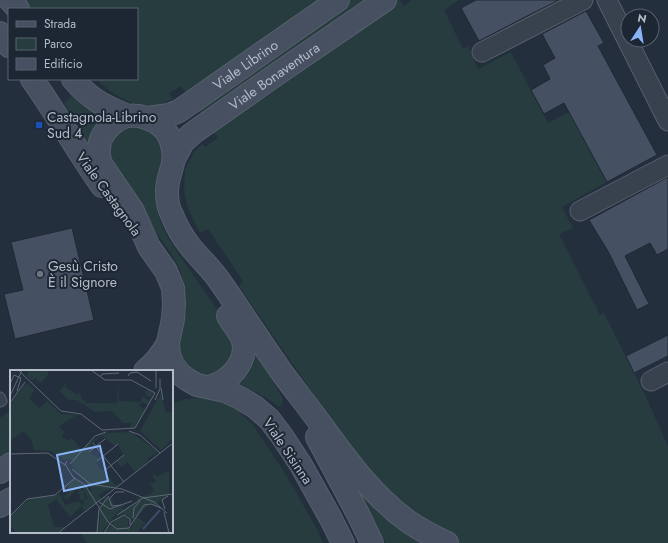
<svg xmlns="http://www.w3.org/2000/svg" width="668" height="543" viewBox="0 0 668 543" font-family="Jost,sans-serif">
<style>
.green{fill:#263c3f}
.building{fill:#455162;stroke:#1f2835}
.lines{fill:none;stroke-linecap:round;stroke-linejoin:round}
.lane-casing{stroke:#565f6c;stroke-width:11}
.street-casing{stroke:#565f6c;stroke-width:21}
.secondary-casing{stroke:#565f6c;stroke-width:24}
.lane{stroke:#38414e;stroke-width:9}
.street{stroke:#38414e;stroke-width:19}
.secondary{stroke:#465061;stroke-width:22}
.transit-dot{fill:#1a4fb4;stroke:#1d2633;stroke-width:1.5}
.worship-dot{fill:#6b7280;stroke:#1d2633;stroke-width:1.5}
.labels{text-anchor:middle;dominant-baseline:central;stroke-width:4;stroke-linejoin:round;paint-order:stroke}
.street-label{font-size:14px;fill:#b4bcc9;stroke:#1d2633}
.poi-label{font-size:14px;fill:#b4bcc9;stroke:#1d2633;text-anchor:start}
.inset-river{fill:none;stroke:#394c67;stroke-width:2}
.inset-road{fill:none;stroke:#5e6776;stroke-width:1}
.view{fill:#8ab4f8;fill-opacity:0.15;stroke:#8ab4f8;stroke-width:2}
.inset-edge{fill:none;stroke:#b4bcc9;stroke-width:2}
</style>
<rect width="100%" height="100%" fill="#242f3e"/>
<!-- green -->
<path class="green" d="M21 0H400L404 6 412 0H459L444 10 463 49 468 46 478 69 511 52 548 123 569 112 607 182 562 207 573 228 559 234 600 315 604 313 646 397 668 446V543H431L407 509 366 471 239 286 243 281 208 229 200 233 188 209 184 191 185 170 194 152 202 144 205 147 218 138 181 86 169 93 173 99C168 101 161 105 155 105 132 108 112 94 96 79H137V9H29Z
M72 96 85 108 104 118 94 127 88 146 64 103Z
M129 126 147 127 160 140 163 157 156 186V198L157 211 162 225 167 236 176 250 233 333 236 341 231 364 210 376 195 374 188 369 178 352 179 343 185 319 186 304 184 282 179 267 170 252 110 166 108 146 111 137Z
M256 353 282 397 283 400 281 406 279 407C266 397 254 390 238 385 248 377 254 366 256 353Z
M202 398 226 402 240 412 253 425 285 473 318 531 323 543H87L79 532H172V404L185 399Z
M11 410V451L0 458V418Z
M363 490 426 543H386L360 492Z"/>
<!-- building -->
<path class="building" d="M476 0H559L531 14 479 41 461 8Z
M586 11 604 43 598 46 657 155 607 182 564 103 544 114 531 90 550 79 543 65 555 58 542 34Z
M668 177V249L657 255 650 243 625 256 649 304 637 310 609 253 589 220Z
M72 228 94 320 15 339 4 294 23 290 11 242Z
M668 335V356L634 373 626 356Z"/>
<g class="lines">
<defs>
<path id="lane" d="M0 397 2 401 0 402"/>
<path id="street" d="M607 0 668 121
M482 52 583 0
M580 211 668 165
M651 381 668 372"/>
<g id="secondary">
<path d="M10 0 18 9"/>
<path d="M0 33 9 46"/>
<path d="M32 79C57 114 77 151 102 186"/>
<path d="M73 79C90 100 105 106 128 116"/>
<path id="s1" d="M147 118 169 115 179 111 338 0"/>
<path id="s2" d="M173 161 183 142 193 133 277 74 385 0"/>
<path d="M145 371C155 363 162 354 168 343"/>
<path d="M209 387C214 385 221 383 226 379 239 370 248 353 242 338 238 330 232 323 228 316"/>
<path d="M317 437 358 514 372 543"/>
<path d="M0 472 11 464"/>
<path d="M0 506 11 499"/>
<path d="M343 543 331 519 301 465 282 436 269 419 255 407 240 398 225 391 197 385 188 380 180 374 173 365 169 355 168 343 173 319 174 304 173 288 166 271 149 247 133 211 101 164C100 160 98 154 99 149 99 134 114 119 128 116 140 114 155 120 163 128 171 136 175 151 173 163 171 172 167 181 167 191 167 198 168 208 172 215 176 225 182 236 189 245 199 258 212 269 221 283 242 313 262 344 283 374 294 389 306 404 317 419 344 456 371 495 409 522 421 530 434 537 447 543"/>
</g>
</defs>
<!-- lane casing -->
<use href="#lane" class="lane-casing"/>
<!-- street casing -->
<use href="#street" class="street-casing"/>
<!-- secondary casing -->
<use href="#secondary" class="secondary-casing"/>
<!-- lane -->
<use href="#lane" class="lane"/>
<!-- street -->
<use href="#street" class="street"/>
<!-- secondary -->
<use href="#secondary" class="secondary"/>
</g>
<!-- markers -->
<rect class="transit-dot" x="35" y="121" width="8" height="8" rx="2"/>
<circle class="worship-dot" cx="40" cy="274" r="4"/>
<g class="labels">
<!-- street labels -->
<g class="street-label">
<text stroke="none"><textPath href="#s1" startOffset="114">Viale Librino</textPath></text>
<text stroke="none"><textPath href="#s2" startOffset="134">Viale Bonaventura</textPath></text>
<text transform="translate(109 194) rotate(54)">Viale Castagnola</text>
<text transform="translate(288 451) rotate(56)">Viale Sisinna</text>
</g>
<!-- poi labels -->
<g class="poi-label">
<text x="47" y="117">Castagnola-Librino<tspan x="47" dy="16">Sud 4</tspan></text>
<text x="48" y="266">Gesù Cristo<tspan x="48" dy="16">È il Signore</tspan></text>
</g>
</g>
<!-- overview -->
<g transform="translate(10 370)">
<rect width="163" height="163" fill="#242f3e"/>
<path d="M19 0H38V5L31 13 25 8 22 11 17 6ZM58 11 55 17 67 25 70 22 71 27 76 33H107L108 13 109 31 131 32 132 26 139 31 141 27 136 26 135 20 143 22 138 35 132 32 129 36 135 40 126 56 121 58V53H113L102 41 85 42 67 30H59L49 21ZM16 13 25 20 19 28 29 38 37 31 51 44 67 45 49 56 54 62 52 67 58 71 62 68 71 79 94 63 121 62 148 82 137 89 138 91 125 102 118 92 111 97 107 92 114 86 108 74 105 76 92 66 88 68 76 80 85 85 89 89 86 93 107 116 91 123 89 125 91 129 75 141 71 136 60 147 46 129 38 135 44 157H55L46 163H8L0 157V147L17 130 50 124 55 135 70 131 69 133 73 135 75 129 70 130V124H67L70 120 74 121 75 129 82 127H77L73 118H67L57 130 53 127 61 120 57 117 51 122 65 108 79 122 82 120 62 96 63 91 60 89 55 90 40 81 24 80 21 69 13 61 0 71V35ZM151 23 156 43 163 42V68L151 80 130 61ZM159 101V124L144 136 140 133 127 147 135 153 126 163H95L106 149 113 145 118 148V156L120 159 122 157 125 150 122 149 121 153 120 156 121 150 118 146 113 144 107 146 112 142 109 140 91 163H89V159L87 163 90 152V139L94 131 89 138V153L87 161 86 163 89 138 93 129 97 126 102 128 104 139 118 133 111 138 114 140 128 132 124 138V140L129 132 127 128 140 124 144 120 138 112 142 114 146 111 142 106 145 103 146 107Z" fill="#263c3f"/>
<path class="inset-river" d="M133 159 150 140"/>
<path class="inset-road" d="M8 0 51 41 71 44 92 60 125 58 145 23M81 0 95 10H121L145 23M118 6 120 3 127 2 141 11M90 7 92 4 109 3M0 14 4 5 11 8 7 21M146 18V0M151 18 153 30M0 26 12 0M145 30 150 19V9M0 33 15 12M119 61 130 65 150 83M83 73 114 112M79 82 95 69M0 84 38 83 55 95M57 91 55 94 63 107 75 115 98 152 107 159 119 158 134 135 141 134 151 138M87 91 108 74M60 94 85 66 96 62M62 99 80 114 112 119 144 132 157 143M94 101 114 85M89 132 100 139 122 131M111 135 102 136 99 129 106 122H114M155 139 152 130 158 126M154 142 159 163M107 145 133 128 163 124M0 146 17 129 45 125 65 108M123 148 124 138 130 131M101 152 114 145 120 149V155M48 163 163 73M87 163 89 139 99 126M94 163 101 152"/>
<path class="view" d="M90 76 98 111 54 121 47 85Z"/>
<rect width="163" height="163" class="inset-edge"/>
</g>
<!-- legend -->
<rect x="8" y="8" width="130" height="72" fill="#1d2633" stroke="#59626f"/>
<rect x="16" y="21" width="20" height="6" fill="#465061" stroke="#59626f"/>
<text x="44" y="28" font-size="12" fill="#b4bcc9">Strada</text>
<rect x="16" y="38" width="20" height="12" fill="#263c3f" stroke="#59626f"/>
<text x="44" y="48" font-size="12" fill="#b4bcc9">Parco</text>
<rect x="16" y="58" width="20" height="12" fill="#455162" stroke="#59626f"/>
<text x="44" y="68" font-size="12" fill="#b4bcc9">Edificio</text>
<!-- north arrow -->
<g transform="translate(640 28) rotate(12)"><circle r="19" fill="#1d2633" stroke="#59626f"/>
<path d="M0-3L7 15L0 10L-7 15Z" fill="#8ab4f8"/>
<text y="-6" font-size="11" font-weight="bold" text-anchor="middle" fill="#b4bcc9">N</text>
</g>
</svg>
